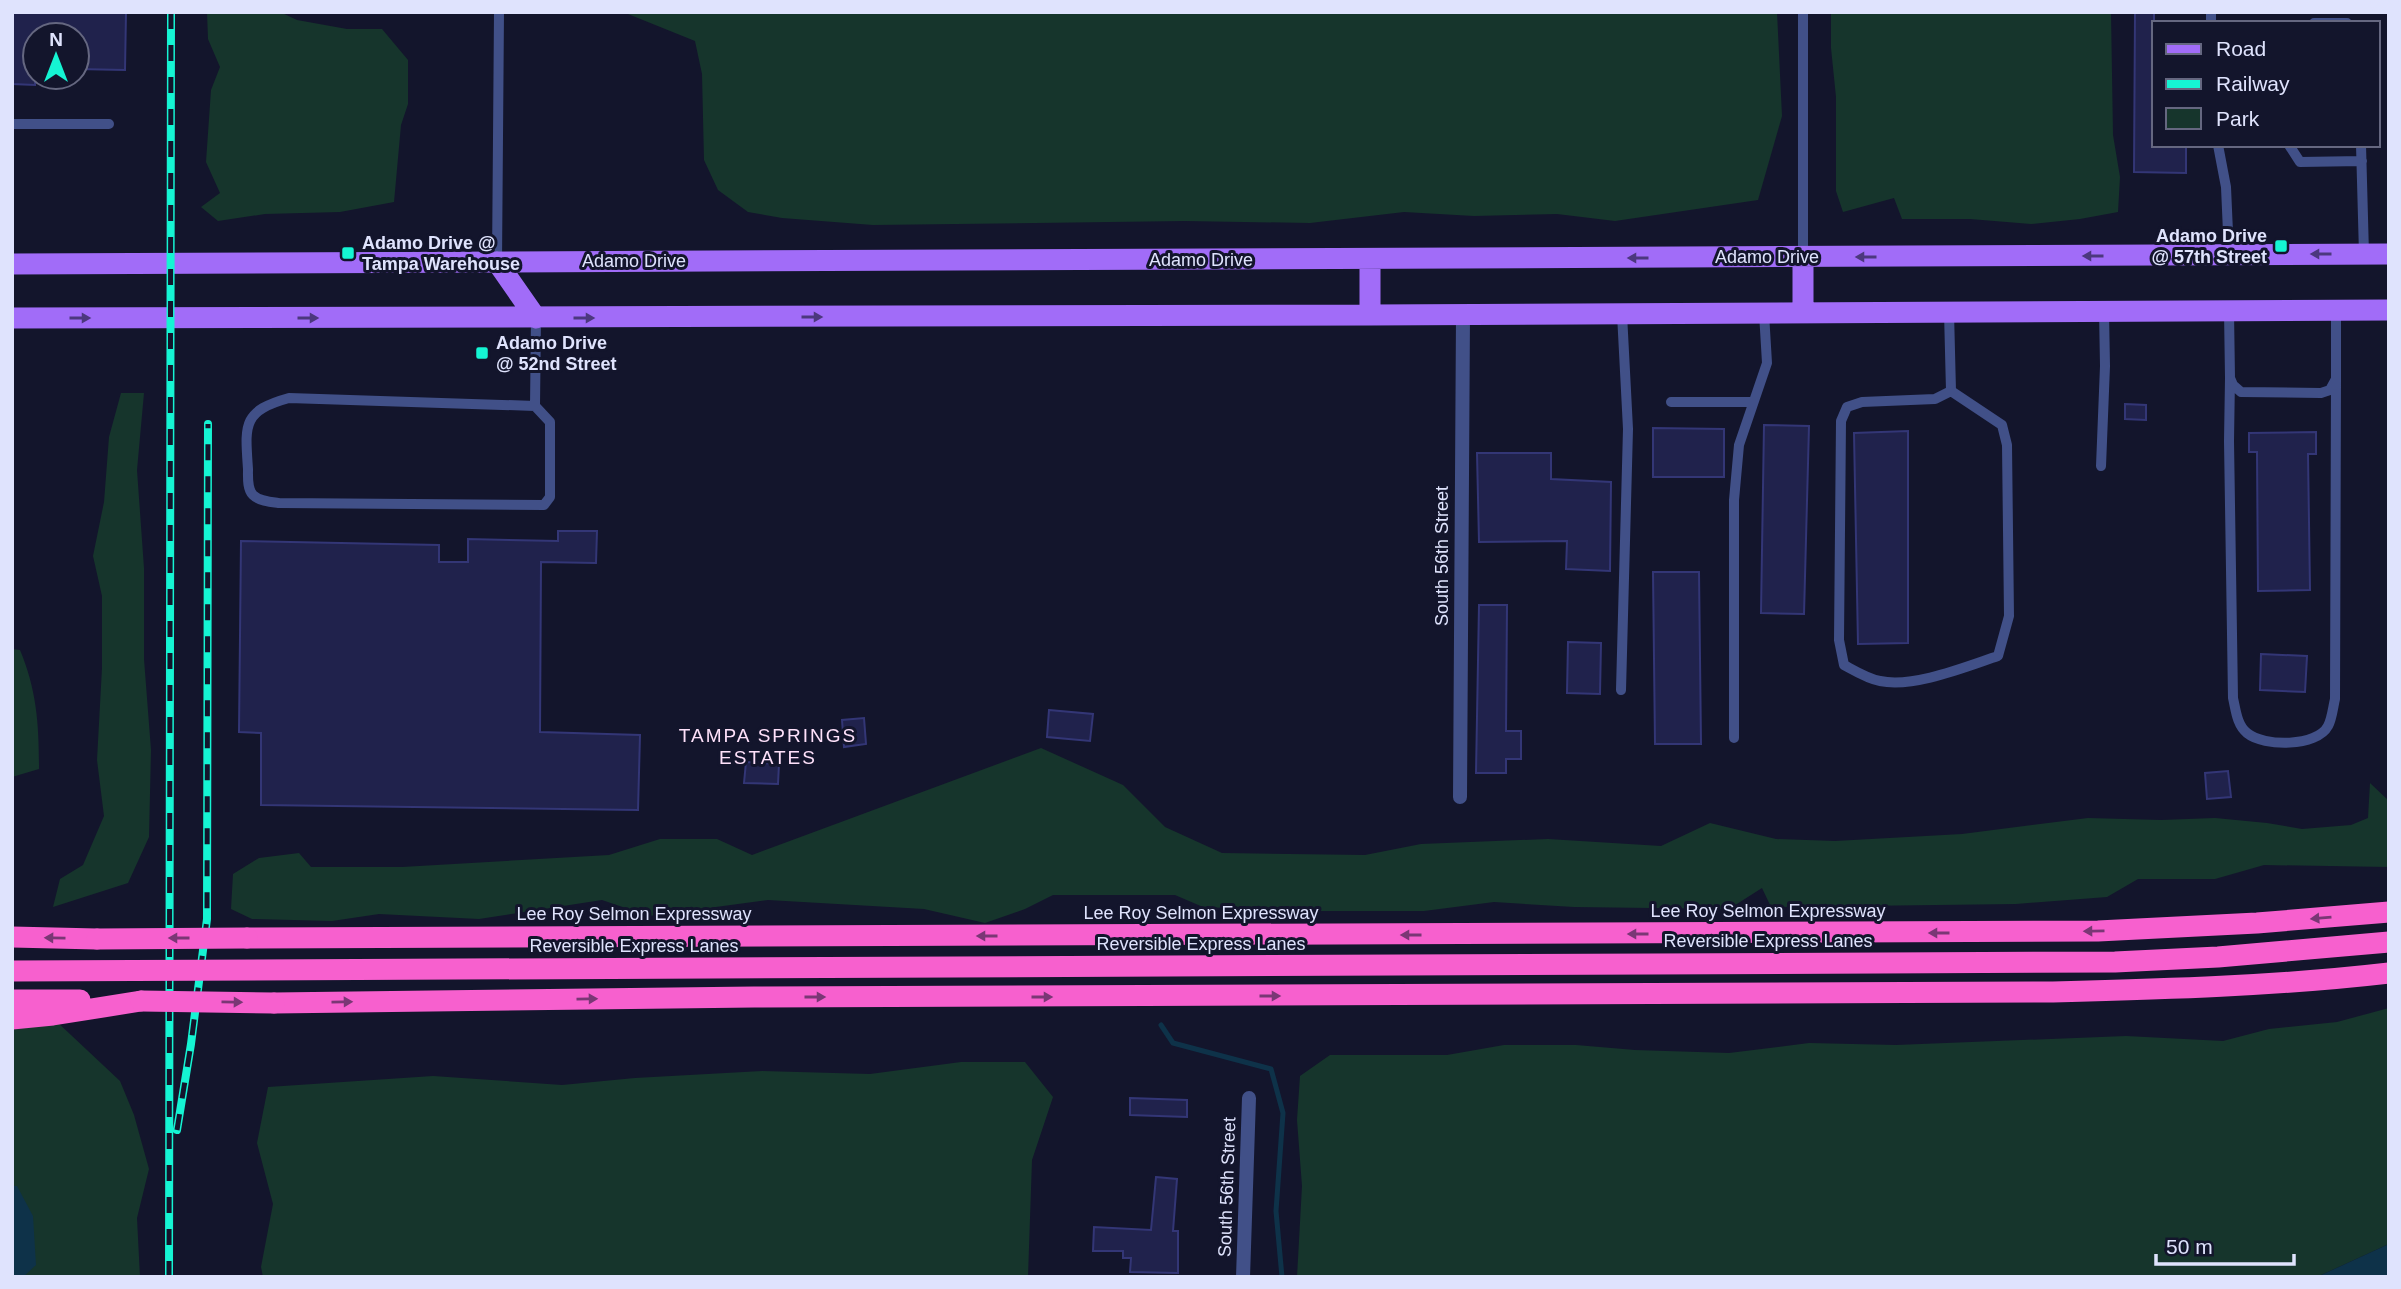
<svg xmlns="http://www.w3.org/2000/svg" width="2401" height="1289" viewBox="0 0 2401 1289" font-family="Helvetica,sans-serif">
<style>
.green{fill:#16352c}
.water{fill:#0e3249}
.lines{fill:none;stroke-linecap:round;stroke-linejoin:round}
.stream{stroke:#0e3249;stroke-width:5}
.building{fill:#20224c;stroke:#333676;stroke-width:2}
.lane{stroke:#415088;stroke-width:10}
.street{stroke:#415088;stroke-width:14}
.primary{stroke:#a16cf8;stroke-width:21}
.highway{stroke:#f760ce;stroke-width:21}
.rail-casing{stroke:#15f4d3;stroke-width:8}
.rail{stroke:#13152c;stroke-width:5;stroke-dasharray:16;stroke-linecap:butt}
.highway-bridge{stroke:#f760ce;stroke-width:21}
.oneway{fill:#4c387e}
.oneway2{fill:#7a3775}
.poi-dot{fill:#15f4d3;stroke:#13152c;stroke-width:2.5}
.labels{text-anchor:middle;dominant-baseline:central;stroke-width:6;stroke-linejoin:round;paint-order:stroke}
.poi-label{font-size:18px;font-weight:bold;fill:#dfe3fd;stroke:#13152c;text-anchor:start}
.street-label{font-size:18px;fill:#dfe3fd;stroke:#13152c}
.neighbourhood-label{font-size:19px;letter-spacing:2px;fill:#fee1fa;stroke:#13152c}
</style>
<rect width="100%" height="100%" fill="#13152c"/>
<!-- green -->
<path class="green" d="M207 12H280L297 20 347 29H382L408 60V104L401 125 394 202 340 212 265 214 218 221 201 207 220 193 206 162 211 90 220 67 208 39Z
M623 12H1777L1782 116 1758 200 1615 221 1557 214 1474 216 1404 212 1310 223 1185 221 873 225 782 218 748 212 718 190 704 160 702 74 695 41Z
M1831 12H2111L2113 135 2120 177 2118 212 2080 219 2031 224 1970 219H1902L1894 198 1843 212 1836 191V97L1831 48Z
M121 393H144L137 470 144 568V659L151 750 149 837 128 883 53 907 60 879 83 865 104 816 97 760 102 668V596L93 556 104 502 109 437Z
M12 649 20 650C37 691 39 725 39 769L12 777Z
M1041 748 1123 785 1165 827 1222 853 1365 855 1421 844 1548 839 1661 846 1710 823 1776 839 1835 841 1962 834 2088 818 2161 820 2215 818 2267 823 2302 829 2351 825 2368 818 2370 783 2389 801V867L2264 865 2215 879H2138L2107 897 2016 904 1771 907 1762 888 1729 909 1574 907 1494 902 1424 911H1306L1203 907 1175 895H1053L1025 909 985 923 924 909 768 900 649 916 602 900 479 919 379 914 332 921 252 919 231 909 233 874 259 858 299 853 311 867H402L609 855 660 839H717L752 855Z
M2389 1008V1244L2317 1277H1297L1302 1186 1297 1120 1300 1076 1330 1055H1447L1504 1045H1576L1635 1050 1729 1053 1809 1043 1896 1045 2126 1036 2223 1041 2269 1029 2337 1022Z
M55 1020 120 1081 134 1115 149 1169 137 1218 140 1277H12V1023Z
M961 1062H1025L1053 1097 1032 1160 1028 1277H263L261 1267 273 1204 257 1143 268 1087 433 1076 562 1085 635 1078 762 1071 870 1074Z"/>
<!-- water -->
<path class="water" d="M12 1186H17L33 1216 36 1265 23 1277H12Z
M2389 1244V1277H2317Z"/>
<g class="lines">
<!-- stream -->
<path class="stream" d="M1161 1025 1173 1043 1271 1069 1283 1113 1276 1211 1282 1277"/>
</g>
<!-- building -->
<path class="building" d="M12 12H126L125 70 77 69V35H35V85L12 84Z
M2135 12H2154V145H2186V173L2134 172Z
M2125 404 2146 405V420L2125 419Z
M1764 425 1809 426 1804 614 1761 613Z
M1653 428 1724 429V477H1653Z
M1908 431V643L1858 644 1854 433Z
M2316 432V454H2308L2310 590 2258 591 2257 452H2249V433Z
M1477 453H1551V479L1611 482 1610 571 1566 569 1567 541 1479 542Z
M558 531H597L596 563 541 562 540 732 640 735 638 810 261 805V733L239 732 241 541 439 545V562H468V539L558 541Z
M1653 572H1699L1701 744H1655Z
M1479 605H1507L1506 731H1521V759H1506V773H1476Z
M1568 642 1601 643 1600 694 1567 693Z
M2261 654 2307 656 2305 692 2260 690Z
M1049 710 1093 714 1090 741 1047 737Z
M864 718 866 744 844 747 842 720Z
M746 762 779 764 778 784 744 783Z
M2228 771 2231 797 2207 799 2205 773Z
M1130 1098 1187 1100V1117L1130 1115Z
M1156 1177 1177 1179 1173 1231H1178V1273L1130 1272 1131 1258H1123V1251H1093L1094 1227 1151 1230Z"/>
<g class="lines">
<!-- lane -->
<path class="lane" d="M1803 12V257
M2211 12V23
M2314 23H2347
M12 124H109
M2218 145 2226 187 2229 255
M2289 145 2300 162 2362 161
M2361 145 2364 254
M497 262 499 12
M2229 311 2230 378 2233 385 2241 392 2321 393 2330 390 2336 379V310
M1949 312 1951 391 1935 399 1862 402 1847 407 1841 421 1839 640 1844 665C1855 671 1868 679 1880 681 1914 688 1965 667 1998 656L2009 616 2007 445 2002 425 1951 391
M2230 378 2229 441 2233 698C2236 711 2237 725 2247 733 2264 747 2317 747 2328 726 2332 719 2333 707 2335 699L2336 379
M1671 402H1753
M535 406 550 422V497L544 505 279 503C271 502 259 501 253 495 247 489 248 477 248 469 245 425 242 411 289 398L535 406 536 318
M2101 466 2105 366 2104 311
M1621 690 1628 429 1622 314
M1734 738V500L1739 445 1767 363 1764 313"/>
<!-- street -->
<path class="street" d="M1460 797 1463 315
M1243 1277 1249 1098"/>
<!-- primary -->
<path class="primary" d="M1370 259V315
M497 262 536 318
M12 264 2389 254
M1803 312V257
M12 318 1370 315 2389 310"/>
<!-- highway -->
<path class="highway" d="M12 937 97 939
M247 938 2098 931 2257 923 2389 912
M12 1000H80
M274 1003 754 997 2053 992C2165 989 2277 986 2389 973
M12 1019 53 1015 141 1001"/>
<defs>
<path id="rail" d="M177 1130 191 1044 207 919 208 424
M169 1277 171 12"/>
</defs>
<!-- rail casing -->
<use href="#rail" class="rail-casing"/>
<!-- rail -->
<use href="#rail" class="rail"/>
<!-- highway-bridge -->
<path class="highway-bridge" d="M97 939 247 938
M12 971 2115 962 2218 957 2389 942
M141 1001 274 1003"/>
</g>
<!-- one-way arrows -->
<defs><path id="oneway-solid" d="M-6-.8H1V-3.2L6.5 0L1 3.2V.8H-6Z" transform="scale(1.75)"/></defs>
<g class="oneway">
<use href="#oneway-solid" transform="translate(2321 254) rotate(180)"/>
<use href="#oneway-solid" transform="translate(2093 256) rotate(180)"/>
<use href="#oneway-solid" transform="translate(1866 257) rotate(180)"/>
<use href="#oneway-solid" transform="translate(1638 258) rotate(180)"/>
<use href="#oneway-solid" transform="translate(812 317)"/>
<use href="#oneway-solid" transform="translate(80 318)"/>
<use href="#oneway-solid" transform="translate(308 318)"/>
<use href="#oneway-solid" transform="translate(584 318)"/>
</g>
<g class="oneway2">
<use href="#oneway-solid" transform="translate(2321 918) rotate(175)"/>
<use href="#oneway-solid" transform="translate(2094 931) rotate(179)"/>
<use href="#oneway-solid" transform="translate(1939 933) rotate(180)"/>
<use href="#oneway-solid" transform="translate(1638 934) rotate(180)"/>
<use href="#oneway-solid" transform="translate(1411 935) rotate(180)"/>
<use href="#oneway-solid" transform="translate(987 936) rotate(180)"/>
<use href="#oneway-solid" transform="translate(55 938) rotate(-179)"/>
<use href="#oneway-solid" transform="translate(179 938) rotate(180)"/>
<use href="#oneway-solid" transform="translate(1270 996)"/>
<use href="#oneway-solid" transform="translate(815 997)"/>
<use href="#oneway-solid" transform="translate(1042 997)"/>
<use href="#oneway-solid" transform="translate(587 999) rotate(-1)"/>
<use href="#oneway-solid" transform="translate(232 1002) rotate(1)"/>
<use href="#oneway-solid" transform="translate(342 1002) rotate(-1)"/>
</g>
<!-- markers -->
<g class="poi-dot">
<rect x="2274" y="239" width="14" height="14" rx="3.5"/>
<rect x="341" y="246" width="14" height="14" rx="3.5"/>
<rect x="475" y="346" width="14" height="14" rx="3.5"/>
</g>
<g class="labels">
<!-- poi labels -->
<g class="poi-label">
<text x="2267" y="236" text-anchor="end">Adamo Drive<tspan x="2267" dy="21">@ 57th Street</tspan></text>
<text x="362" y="243">Adamo Drive @<tspan x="362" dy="21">Tampa Warehouse</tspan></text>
<text x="496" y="343">Adamo Drive<tspan x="496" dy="21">@ 52nd Street</tspan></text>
</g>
<!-- street labels -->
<g class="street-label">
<text x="1767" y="257">Adamo Drive</text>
<text x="1201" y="260">Adamo Drive</text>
<text x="634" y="261">Adamo Drive</text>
<text transform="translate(1442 556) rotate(-90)">South 56th Street</text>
<text x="1768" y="911">Lee Roy Selmon Expressway</text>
<text x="1201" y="913">Lee Roy Selmon Expressway</text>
<text x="634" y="914">Lee Roy Selmon Expressway</text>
<text x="1768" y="941">Reversible Express Lanes</text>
<text x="1201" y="944">Reversible Express Lanes</text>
<text x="634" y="946">Reversible Express Lanes</text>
<text transform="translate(1227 1187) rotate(-88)">South 56th Street</text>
</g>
<!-- neighbourhood labels -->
<g class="neighbourhood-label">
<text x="768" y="735">TAMPA SPRINGS<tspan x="768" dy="22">ESTATES</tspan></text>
</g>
</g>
<!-- border -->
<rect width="2401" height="1289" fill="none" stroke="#dfe3fd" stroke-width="28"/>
<!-- legend -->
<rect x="2152" y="21" width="228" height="126" fill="#13152c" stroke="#656780" stroke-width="2"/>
<rect x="2166" y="44" width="35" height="10" fill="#a16cf8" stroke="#656780" stroke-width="2"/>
<text x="2216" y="56" font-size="21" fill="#dfe3fd">Road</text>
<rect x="2166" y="79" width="35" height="10" fill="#15f4d3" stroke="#656780" stroke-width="2"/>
<text x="2216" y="91" font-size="21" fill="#dfe3fd">Railway</text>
<rect x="2166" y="108" width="35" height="21" fill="#16352c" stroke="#656780" stroke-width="2"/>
<text x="2216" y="126" font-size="21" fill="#dfe3fd">Park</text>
<!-- north arrow -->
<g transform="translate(56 56)"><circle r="33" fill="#13152c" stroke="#656780" stroke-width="2"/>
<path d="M0-5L12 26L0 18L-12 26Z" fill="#15f4d3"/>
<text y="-10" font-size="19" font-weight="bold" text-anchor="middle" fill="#dfe3fd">N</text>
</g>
<!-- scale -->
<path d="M2156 1254v10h138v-10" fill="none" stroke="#dfe3fd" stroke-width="3.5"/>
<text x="2166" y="1254" font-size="21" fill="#dfe3fd" stroke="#13152c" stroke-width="5" paint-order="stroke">50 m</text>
</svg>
